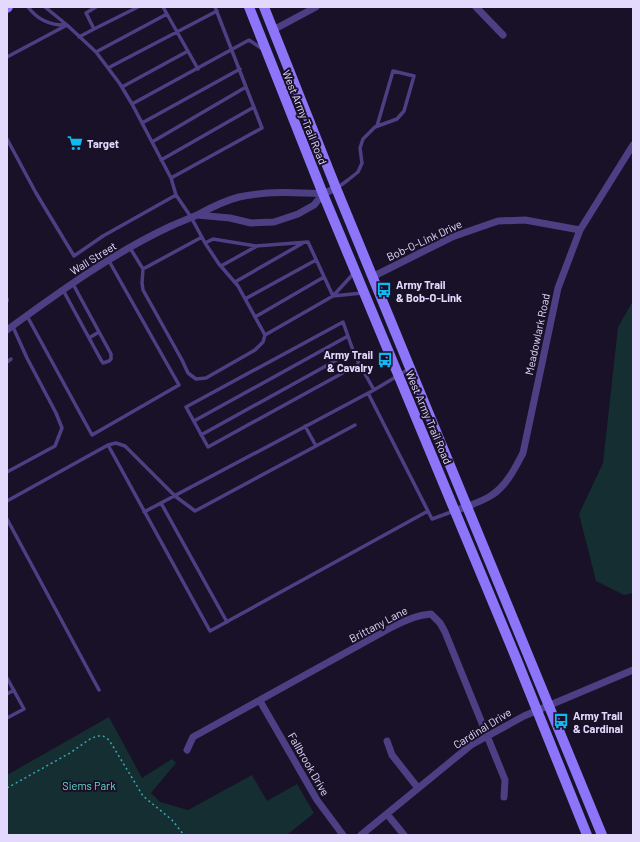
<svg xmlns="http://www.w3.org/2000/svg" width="640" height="842" viewBox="0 0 640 842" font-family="Barlow,sans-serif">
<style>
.green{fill:#142e31}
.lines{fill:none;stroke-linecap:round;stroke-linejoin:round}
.path{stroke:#36a9b4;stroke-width:1.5;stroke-dasharray:2 3;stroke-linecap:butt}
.lane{stroke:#4c3f84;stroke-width:3.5}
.street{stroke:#4c3f84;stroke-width:7}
.secondary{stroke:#8c75f8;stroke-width:10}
.labels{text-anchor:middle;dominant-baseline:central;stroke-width:4;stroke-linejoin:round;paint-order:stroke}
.street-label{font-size:11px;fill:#e3d9fd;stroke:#181127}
.poi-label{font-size:11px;font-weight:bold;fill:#e3d9fd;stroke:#181127;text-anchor:start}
.park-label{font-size:11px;fill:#68dbcf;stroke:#181127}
</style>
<rect width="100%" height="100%" fill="#181127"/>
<!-- green -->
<path class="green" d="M633 301V593L624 595 596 581 579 514 603 463 618 327Z
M109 717 142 778 172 759 176 763 151 793 160 802 188 810 252 775 267 801 297 784 314 813 287 835H7V775Z"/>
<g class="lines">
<!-- path -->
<path class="path" d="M7 788 70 753 90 739 97 736H103L109 740 114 748 143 796 172 820 184 835"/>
<!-- lane -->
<path class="lane" d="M28 7C37 19 49 25 64 25
M45 7 67 25
M163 7 198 69
M94 29 138 7
M79 37 94 29 86 13 96 7
M96 52 167 14
M7 57 67 25 96 52 120 84 132 104 249 40 264 50
M108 68 217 11
M122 87 188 51
M132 104 171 178
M142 123 240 69
M7 139 36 193 74 256 103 236 176 195 191 217 205 243
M152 142 246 87
M161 160 254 107
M337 188 348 180 358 172 362 163 360 148 363 139 375 127 397 119 404 111 414 76 393 71 377 126
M176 195 171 178 262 128 215 7
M130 248 143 269 202 237
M221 266 257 246
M143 269 142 283 143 290 182 360 188 373 196 379 206 378 255 350 263 342 265 335
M235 282 303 243
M63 290 101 360 103 363 109 361 111 359V354L73 284
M333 296 308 242 256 246 213 239 205 243 219 264 238 286 265 335 333 296 354 273
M333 296 362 293
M7 299V301
M245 299 316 260
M27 316 92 435 179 385 109 261
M255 317 324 277
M89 338 99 332
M7 362 11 359
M359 364 208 447 186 407 343 322 355 356 374 390
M368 393 432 519 454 511
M194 421 348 336
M305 426 316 446 195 511 175 496 125 446 116 443 108 445 210 631 428 511
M201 435 353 351
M316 446 355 425
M7 472 55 446 62 428 56 413 27 358 13 327
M7 501 108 445
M161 503 227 622
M144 512 374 390 409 369
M7 519 99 690
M7 678 24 709 7 718
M7 694 14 690"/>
<!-- street -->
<path class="street" d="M476 7 503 35
M273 30 316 7
M197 215 230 218 251 223 274 222 298 214 314 205 323 194 336 188
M372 277 452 237 498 221 525 220 580 230
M7 330C59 292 113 253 171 226 179 222 188 219 197 215 210 208 223 201 239 197 267 191 295 192 323 194
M455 511C467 506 482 502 492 495 507 485 515 468 523 453L558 288 580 230 633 145
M260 701 317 800 343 835
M387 741 392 755 418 788
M187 750 193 737 392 627C405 621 416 615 431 614L440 623 445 632 505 780 504 797
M387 814 404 835
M361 835 471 745 524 716 633 670"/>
<!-- secondary -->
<path class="secondary" d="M249 7 323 194 516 658 587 835
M264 7 336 188 602 835
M7 8 8 7"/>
</g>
<!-- icons -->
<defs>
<symbol id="supermarket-bare" viewBox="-9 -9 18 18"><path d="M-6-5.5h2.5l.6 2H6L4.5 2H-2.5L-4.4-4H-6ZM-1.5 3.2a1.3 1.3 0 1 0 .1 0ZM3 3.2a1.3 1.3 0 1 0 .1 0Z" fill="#0fbaf3" stroke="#181127" stroke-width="2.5" paint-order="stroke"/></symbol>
<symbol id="bus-bare" viewBox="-9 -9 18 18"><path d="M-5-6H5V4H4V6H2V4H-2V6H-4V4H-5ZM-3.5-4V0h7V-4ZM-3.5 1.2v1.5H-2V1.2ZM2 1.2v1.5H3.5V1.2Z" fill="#0fbaf3" stroke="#181127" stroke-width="2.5" paint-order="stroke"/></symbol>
</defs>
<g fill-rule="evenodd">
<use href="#supermarket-bare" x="64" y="132" width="22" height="22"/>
<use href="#bus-bare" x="373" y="279" width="22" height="22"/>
<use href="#bus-bare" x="374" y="349" width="22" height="22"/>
<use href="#bus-bare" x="550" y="710" width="22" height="22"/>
</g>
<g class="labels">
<!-- street labels -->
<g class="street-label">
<text transform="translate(305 117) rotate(68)">West Army Trail Road</text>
<text transform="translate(424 240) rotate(-25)">Bob-O-Link Drive</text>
<text transform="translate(93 258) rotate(-32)">Wall Street</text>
<text transform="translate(537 334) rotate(-78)">Meadowlark Road</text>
<text transform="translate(429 417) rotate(67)">West Army Trail Road</text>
<text transform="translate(378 624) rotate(-28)">Brittany Lane</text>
<text transform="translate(482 728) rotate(-32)">Cardinal Drive</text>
<text transform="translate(309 764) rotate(60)">Fallbrook Drive</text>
</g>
<!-- poi labels -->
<g class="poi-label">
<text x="87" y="143">Target</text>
<text x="396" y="284">Army Trail<tspan x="396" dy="13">&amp; Bob-O-Link</tspan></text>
<text x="373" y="354" text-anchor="end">Army Trail<tspan x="373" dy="13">&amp; Cavalry</tspan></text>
<text x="573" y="715">Army Trail<tspan x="573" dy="13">&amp; Cardinal</tspan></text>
</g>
<!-- park labels -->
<g class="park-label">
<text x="89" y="785">Siems Park</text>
</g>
</g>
<!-- border -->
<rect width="640" height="842" fill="none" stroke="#e3d9fd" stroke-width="16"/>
</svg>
